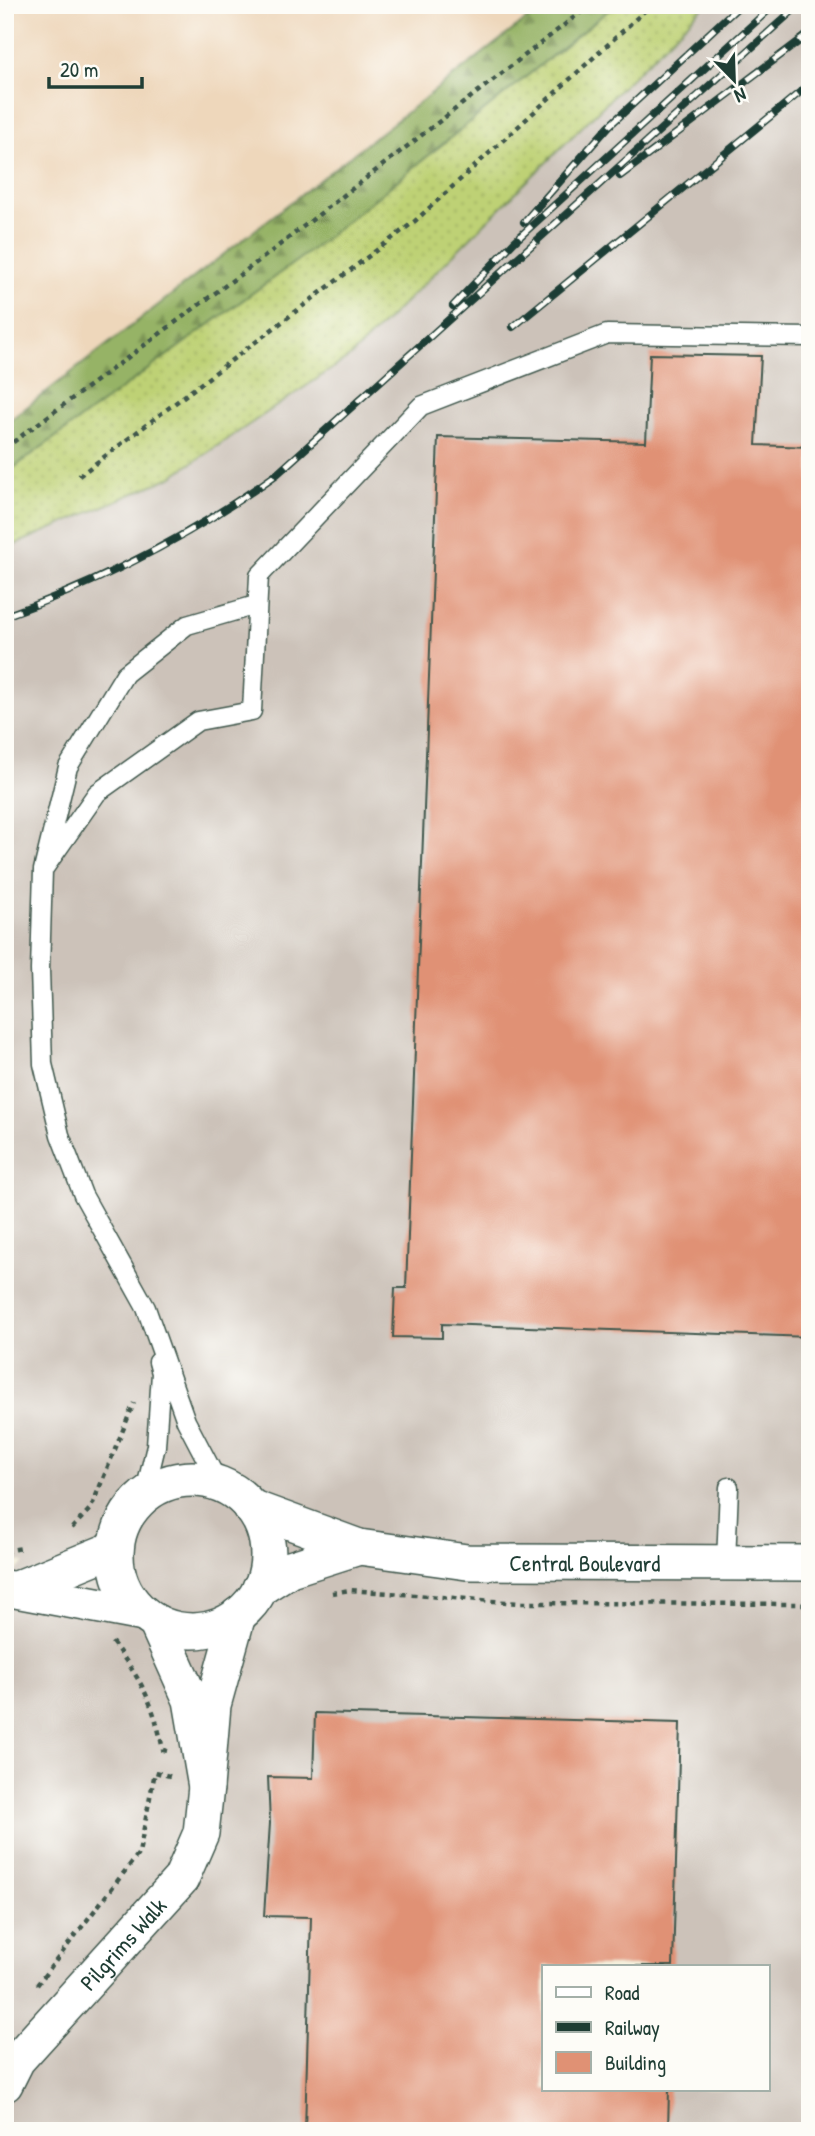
<svg xmlns="http://www.w3.org/2000/svg" width="815" height="2136" viewBox="0 0 815 2136" font-family="'Patrick Hand',sans-serif">
<style>
.built{fill:#eed7bb}
.industrial{fill:#ccc2b9;fill-rule:evenodd}
.grass{fill:url(#grass-dots);stroke:#6e8754;stroke-width:2}
.forest{fill:url(#forest-firs);stroke:#5a784d;stroke-width:2}
.building{fill:#e09174}
.lines{fill:none;stroke-linecap:round;stroke-linejoin:round}
.service-casing{stroke:#3f574c;stroke-width:21}
.minor-casing{stroke:#3f574c;stroke-width:38}
.path{stroke:#3f574c;stroke-width:4.5;stroke-dasharray:5 5;stroke-linecap:butt}
.service{stroke:#fff;stroke-width:18}
.minor{stroke:#fff;stroke-width:35}
.rail-casing{stroke:#1f3d34;stroke-width:8}
.rail{stroke:#fdfcf7;stroke-width:5;stroke-dasharray:16;stroke-linecap:butt}
.labels{text-anchor:middle;dominant-baseline:central;stroke-width:5;stroke-linejoin:round;paint-order:stroke}
.street-label{font-size:23px;fill:#1f3d34;stroke:#fdfcf7}
</style>
<defs>
<pattern id="grass-dots" width="8" height="8" patternUnits="userSpaceOnUse" patternTransform="scale(1.75)"><rect width="8" height="8" fill="#bed175"/><path d="M2 2h.1M6 6h.1" fill="none" stroke="#a3b466" stroke-width="1.8" stroke-linecap="round"/></pattern>
<pattern id="forest-firs" width="22" height="20" patternUnits="userSpaceOnUse" patternTransform="scale(1.75)"><rect width="22" height="20" fill="#96b366"/><path d="M5 1l3.5 6h-7zM16 11l3.5 6h-7z" fill="#7a9355"/></pattern>
</defs>
<rect width="100%" height="100%" fill="#fdfcf7"/>
<filter id="ink" filterUnits="userSpaceOnUse"><feTurbulence type="fractalNoise" baseFrequency=".0143" numOctaves="2"/><feDisplacementMap in="SourceGraphic" scale="14" xChannelSelector="R" yChannelSelector="G"/><feConvolveMatrix kernelMatrix="1 2 1 2 8 2 1 2 1" color-interpolation-filters="sRGB"/></filter>
<filter id="wash" filterUnits="userSpaceOnUse"><feTurbulence type="fractalNoise" baseFrequency=".00686" numOctaves="4" result="noise"/><feDisplacementMap in="SourceGraphic" scale="28" xChannelSelector="R" yChannelSelector="G"/><feGaussianBlur stdDeviation="1.57" result="paint"/><feColorMatrix in="noise" values="0 0 0 0 0 0 0 0 0 0 0 0 0 0 0 0 0 1.4 0 .05"/><feComposite in="paint" operator="in"/></filter>
<g filter="url(#wash)">
<rect width="100%" height="100%" fill="#f3edd7"/>
<!-- built -->
<path class="built" d="M5 5H545L5 424Z"/>
<!-- industrial -->
<path class="industrial" d="M615 5H810V2131H5V1582L25 1562 5 1561V474L310 251ZM544 1966H768V2089H544Z"/>
<!-- grass -->
<path class="grass" d="M615 5H705L351 356 171 477 5 549V474L310 251Z"/>
<!-- forest -->
<path class="forest" d="M545 5H615L310 251 5 474V424Z"/>
<g id="blocks">
<!-- building -->
<path class="building" d="M650 354 761 356 756 445 810 447V1337L442 1324V1338L393 1337 395 1288H406L438 437 646 442Z
M315 1713 680 1723 673 1966H544V2089H669L668 2131H305L311 1917 264 1916 270 1823 268 1777 313 1778Z"/>
</g>
</g>
<g filter="url(#ink)">
<use href="#blocks" fill-opacity="0" stroke="#3f574c" stroke-width="2"/>
<g class="lines">
<defs>
<path id="service" d="M43 870 97 793 198 721 252 711 259 576 421 406 607 334 810 337
M219 1484 186 1421 146 1308 83 1195 60 1135 43 1064 40 970 43 870 68 767 125 674 187 625 256 605
M144 1496 156 1446 161 1373 158 1362
M726 1563 729 1487"/>
<g id="minor">
<circle cx="192" cy="1555" r="76"/>
<path id="s1" d="M250 1507 359 1547 467 1562 810 1563"/>
<path d="M5 1588 144 1614"/>
<path d="M260 1588 290 1569 359 1547"/>
<path d="M16 1589 116 1548"/>
<path d="M156 1622 191 1700 206 1787 213 1705 238 1615"/>
<path id="s2" d="M5 2084 17 2060 181 1879 201 1833 206 1787"/>
</g>
</defs>
<!-- service casing -->
<use href="#service" class="service-casing"/>
<!-- minor casing -->
<use href="#minor" class="minor-casing"/>
<!-- path -->
<path class="path" d="M5 448 264 257 590 5
M79 476 415 221 651 5
M72 1528 91 1508 134 1403
M5 1551 22 1548
M332 1593 350 1590 519 1603 810 1604
M112 1642C142 1681 153 1701 163 1750L168 1751
M37 1985 139 1853 155 1772 173 1777"/>
<!-- service -->
<use href="#service" class="service"/>
<!-- minor -->
<use href="#minor" class="minor"/>
<defs>
<path id="rail" d="M620 176 810 33
M524 222 609 126 740 5
M453 306 514 242 774 5
M513 327 810 84
M5 616C104 581 192 535 277 474L799 5"/>
</defs>
<!-- rail casing -->
<use href="#rail" class="rail-casing"/>
<!-- rail -->
<use href="#rail" class="rail"/>
</g>
</g>
<g class="labels">
<!-- street labels -->
<g class="street-label">
<text stroke="none"><textPath href="#s1" startOffset="343">Central Boulevard</textPath></text>
<text stroke="none"><textPath href="#s2" startOffset="184">Pilgrims Walk</textPath></text>
</g>
</g>
<!-- margin -->
<rect width="815" height="2136" fill="none" stroke="#fdfcf7" stroke-width="28"/>
<!-- legend -->
<rect x="542" y="1965" width="228" height="126" fill="#fdfcf7" stroke="#a4b0a9" stroke-width="2"/>
<rect x="556" y="1987" width="35" height="10" fill="#ffffff" stroke="#a4b0a9" stroke-width="2"/>
<text x="605" y="2000" font-size="21" fill="#1f3d34">Road</text>
<rect x="556" y="2022" width="35" height="10" fill="#1f3d34" stroke="#a4b0a9" stroke-width="2"/>
<text x="605" y="2035" font-size="21" fill="#1f3d34">Railway</text>
<rect x="556" y="2052" width="35" height="21" fill="#e09174" stroke="#a4b0a9" stroke-width="2"/>
<text x="605" y="2070" font-size="21" fill="#1f3d34">Building</text>
<!-- north arrow -->
<g transform="translate(734 80) rotate(157)" stroke="#fdfcf7" stroke-width="5" paint-order="stroke">
<path d="M0-5L12 26L0 18L-12 26Z" fill="#1f3d34"/>
<text y="-10" font-size="19" font-weight="bold" text-anchor="middle" fill="#1f3d34">N</text>
</g>
<!-- scale -->
<path d="M49 77v10h93v-10" fill="none" stroke="#1f3d34" stroke-width="3.5"/>
<text x="60" y="77" font-size="21" fill="#1f3d34" stroke="#fdfcf7" stroke-width="5" paint-order="stroke">20 m</text>
</svg>
